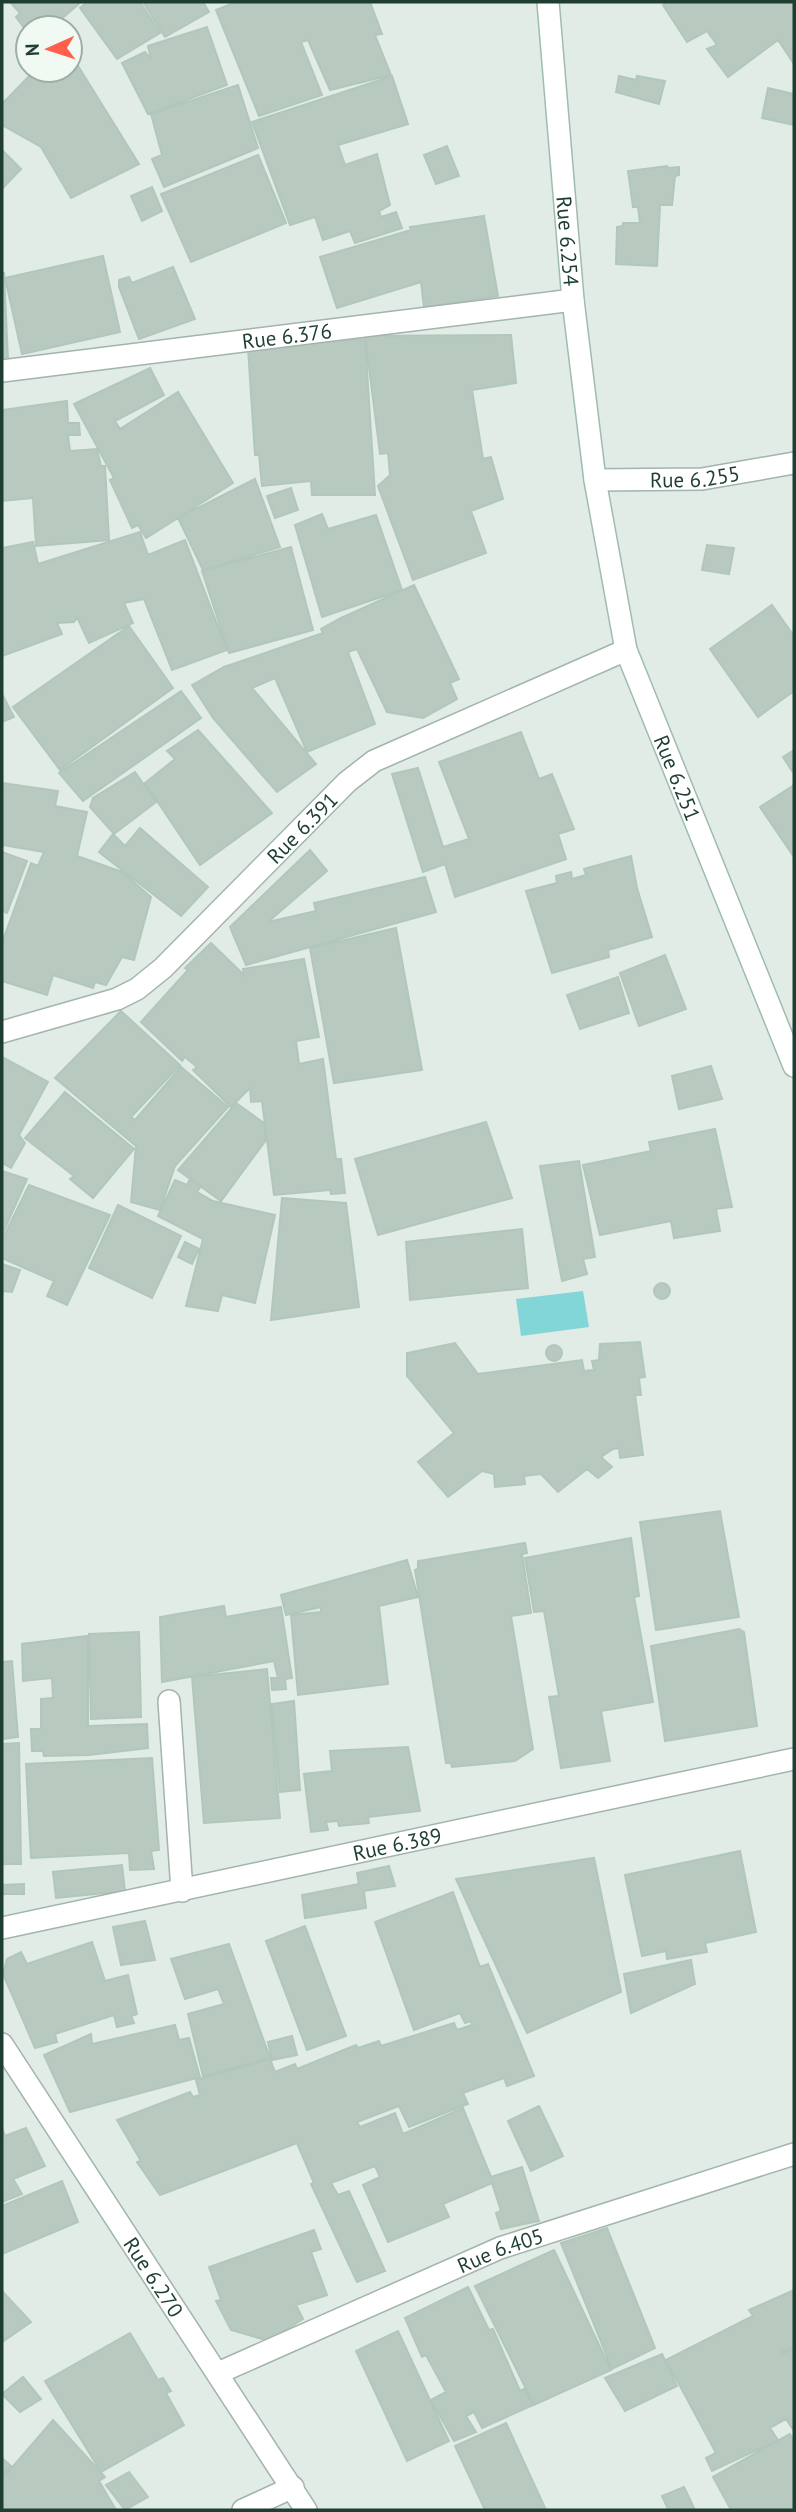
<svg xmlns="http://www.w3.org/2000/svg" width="796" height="2512" viewBox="0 0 796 2512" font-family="'PT Sans',sans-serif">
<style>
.water{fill:#82d6d7}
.building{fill:#b8cac0;stroke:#b2c7bb;stroke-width:2}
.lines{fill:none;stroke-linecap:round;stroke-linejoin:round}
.lane-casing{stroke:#a2b4ac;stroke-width:24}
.street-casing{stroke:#a2b4ac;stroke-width:24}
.secondary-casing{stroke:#a0bcaf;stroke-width:24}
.lane{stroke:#fff;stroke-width:21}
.street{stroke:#fff;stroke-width:21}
.secondary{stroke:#fff;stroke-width:21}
.labels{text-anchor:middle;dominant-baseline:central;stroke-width:5;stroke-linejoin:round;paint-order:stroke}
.street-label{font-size:21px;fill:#1f3e32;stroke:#f1f9f3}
</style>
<rect width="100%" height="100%" fill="#e0ece5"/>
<!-- water -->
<path class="water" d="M583 1291 589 1327 521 1336 516 1299Z"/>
<!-- building -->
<path class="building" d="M10 2H81L51 28H28V33L16 17 20 13Z
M87 2H140L160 33 117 59 80 8Z
M143 2H203L209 12 165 37Z
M236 2H370L382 34 375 35 391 75 330 90 308 40 301 42 322 95 259 116 216 10Z
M667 2H794V64L778 40 728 77 707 49 717 45 707 31 687 42 663 5Z
M207 27 227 85 148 114 122 63 145 52 151 59 148 46Z
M70 53 139 164 71 198 41 147 2 125V104L35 70H70Z
M392 76 408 124 338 145 345 165 377 154 390 205 379 211 381 217 396 212 402 228 355 243 350 231 323 240 315 217 290 225 252 122Z
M619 76 636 80 637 76 665 81 659 104 616 92Z
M238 85 258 148 164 187 152 159 162 155 151 114Z
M768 88 794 94V125L762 118Z
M447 146 459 176 436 184 424 155Z
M2 150 21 169 2 189Z
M258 155 286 223 191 262 161 194Z
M667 166 668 168 679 167V175L675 176 672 205H660L657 266 616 264 617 227 623 226V223H640L638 207H633L628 171Z
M152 187 162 211 142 221 131 196Z
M484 216 498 296 424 307 421 282 337 308 320 257 411 230 410 227Z
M103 256 120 332 22 354 5 278Z
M173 267 195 319 139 339 119 287V280L129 277 132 283Z
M2 273H4L8 360 2 361Z
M511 335 516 383 472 390 483 459 491 457 503 499 471 511 486 553 413 580 378 486 390 475 388 453 380 454 365 336Z
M365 339 375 495H312L311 481 262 486 259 455H255L248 348Z
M150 368 164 395 115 421 120 429 178 392 233 483 146 538 138 525 132 528 110 480 114 478 74 404Z
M67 401 68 423H79L80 435H68L70 451 97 449 101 466H105L109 540 36 546 33 498 2 501V410Z
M255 479 280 547 203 570 178 518Z
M291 488 298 510 275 518 267 496Z
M322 514 328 529 376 515 402 590 322 617 295 525Z
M140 532 148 555 185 540 227 650 172 670 144 599 124 603 133 623 89 643 77 617 74 622 57 623 62 634 2 656V548L33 542 38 564Z
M707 545 734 548 729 574 702 570Z
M291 547 313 630 229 653 202 571Z
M414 585 459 679 450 683 457 699 423 718 387 712 357 649 348 652 375 724 307 752 275 678 252 688 316 764 277 792 213 718 192 685 224 667 323 633 321 629 341 618Z
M772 605 794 636V691L758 717 710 649Z
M129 626 173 688 60 770 13 707Z
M181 691 201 718 83 801 59 773Z
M2 694 14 717 2 722Z
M198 730 272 813 200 865 145 783 175 759 167 751Z
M521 732 539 779 552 774 574 829 558 834 566 859 455 897 445 864 423 872 392 774 418 768 443 847 469 839 439 762Z
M794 750V769L792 771 783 757Z
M135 772 156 802 114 834 90 807 93 798Z
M2 783 58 791 55 806 87 812 77 856 122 872 151 897 134 960 122 957 106 985 95 982 93 988 53 975 47 995 2 981V943L31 863 38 866 44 852 2 845Z
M794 785V857L760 807Z
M140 828 208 887 181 916 99 852 113 834 125 846Z
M310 850 327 871 268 922 316 911 314 903 425 877 436 912 246 965 230 927Z
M2 852 27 861 7 913 2 911Z
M631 856 637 888 652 937 608 950 609 957 552 973 526 891 557 883 556 876 571 872 572 879 586 875 584 869Z
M396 928 422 1070 334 1083 310 948Z
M211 943 244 975 243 969 304 959 319 1037 296 1041 299 1064 323 1059 336 1159H341L345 1193 331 1194 330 1190 274 1195 262 1101 251 1102 250 1088 231 1107 193 1070 197 1067 185 1057 182 1061 141 1022 188 970 185 968Z
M665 955 686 1009 639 1026 620 973Z
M618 977 629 1013 580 1029 567 995Z
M121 1011 180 1065 131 1117 135 1120 181 1067 228 1107 175 1166 160 1210 131 1202 136 1146 55 1078Z
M2 1057 48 1082 19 1135 25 1143 11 1168 2 1163Z
M711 1066 722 1099 679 1109 672 1076Z
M65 1092 134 1149 93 1198 70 1179 74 1176 25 1138Z
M236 1103 264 1123 266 1140 221 1201 178 1170Z
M486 1122 512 1198 378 1235 355 1159Z
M715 1129 732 1207 716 1209 720 1231 674 1238 671 1221 600 1235 583 1165 651 1151 649 1142Z
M579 1161 595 1257 583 1259 587 1274 562 1281 540 1166Z
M2 1171 27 1179 2 1235Z
M190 1179 201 1186 197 1192 213 1201 275 1215 255 1303 222 1295 218 1311 186 1306 203 1239 158 1216 175 1180 187 1185Z
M29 1185 110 1215 67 1305 47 1296 54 1281 2 1258V1240Z
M282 1198 346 1203 359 1307 271 1320Z
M118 1205 181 1236 152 1298 89 1268Z
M522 1229 528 1288 410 1300 406 1242Z
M185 1242 199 1249 192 1264 178 1257Z
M2 1264 20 1270 12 1292 3 1291 2 1295Z
M654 1291a8 8 0 1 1 16 0a8 8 0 1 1-16 0Z
M640 1342 645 1377 639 1378 641 1395H635L643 1455 620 1458 619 1448 613 1449 601 1457 612 1467 598 1478 587 1469 558 1492 541 1474 524 1476 525 1484 495 1487 494 1474 482 1471 448 1497 418 1462 454 1433 407 1376V1353L455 1343 478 1374 582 1360 584 1371 594 1370 592 1361 599 1360 600 1344Z
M546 1353a8 8 0 1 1 16 0a8 8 0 1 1-16 0Z
M720 1511 739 1617 656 1630 640 1522Z
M631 1538 639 1596 634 1597 653 1702 601 1711 610 1761 561 1768 549 1697 559 1696 544 1611 534 1612 525 1558Z
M525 1543 527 1553 522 1554 531 1613 511 1616 533 1749 515 1761 452 1767 451 1763H446L415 1570 418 1569V1561Z
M407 1560 418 1597 379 1606 388 1684 298 1695 291 1615 321 1612V1607L286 1615 281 1595Z
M224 1606 226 1617 281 1607 292 1678 285 1679 286 1689 272 1690 271 1678H278L274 1661 162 1682 160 1617Z
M739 1629 744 1632 757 1726 665 1741 651 1646Z
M139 1632 141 1717 91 1719 89 1634Z
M88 1636V1726L147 1724 148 1748 89 1755 44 1756 43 1751H32L31 1729H41V1699L53 1698 52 1678 23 1681 22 1644Z
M12 1661 18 1737 2 1739V1662Z
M267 1669 280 1818 204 1823 192 1677Z
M294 1701 300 1790 280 1792 272 1704Z
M19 1743 21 1864H2V1744Z
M408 1747 420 1811 368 1817 369 1823 339 1826 338 1821 326 1822 328 1830 311 1832 304 1774 332 1771 330 1751Z
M152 1758 159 1850 151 1851 154 1869 130 1870 129 1853 31 1858 26 1764Z
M740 1851 756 1932 705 1943 707 1952 667 1959 666 1951 642 1956 625 1875Z
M594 1858 621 1992 527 2033 456 1879Z
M122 1865 125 1891 56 1898 53 1872Z
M389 1866 395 1886 364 1891 366 1908 305 1918 302 1895 359 1884 357 1873Z
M24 1884V1894H2V1885Z
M453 1892 480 1967 488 1964 534 2076 507 2086 504 2078 463 2093 468 2104 409 2127 399 2106 357 2122 360 2127 395 2113 403 2134 463 2108 491 2177 522 2167 539 2221 501 2229 496 2213 501 2211 492 2183 443 2204 449 2217 388 2242 363 2185 380 2177 375 2166 331 2183 338 2195 349 2191 385 2271 357 2282 311 2184 314 2183 297 2143 160 2195 137 2162 141 2161 117 2120 190 2092 193 2097 200 2095 196 2080 270 2059 275 2072 295 2064 297 2069 356 2045 358 2048 379 2041 381 2046 454 2023 457 2030 472 2025 471 2021 465 2023 460 2013 414 2030 375 1922Z
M145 1921 155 1960 121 1965 113 1927Z
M305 1926 346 2036 307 2050 266 1941Z
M92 1942 105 1981 128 1975 137 2014 131 2016 134 2023 117 2027 114 2015 55 2034 57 2042 35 2048 3 1974 7 1959 21 1952 27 1964Z
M229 1944 270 2058 203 2076 188 2014 224 2004 218 1989 185 1999 171 1959Z
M691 1960 695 1984 631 2013 624 1974Z
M175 2025 179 2040 189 2038 200 2077 70 2112 44 2055 91 2034 92 2044Z
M292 2036 297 2055 272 2060 268 2042Z
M539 2106 563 2156 531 2171 508 2121Z
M2 2128 5 2136 26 2128 45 2166 13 2179 22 2194 2 2202Z
M62 2181 78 2222 2 2254V2206Z
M607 2228 655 2348 612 2369 561 2243Z
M314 2230 321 2249 311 2252 327 2295 296 2305 303 2319 269 2341 231 2330 216 2301 221 2300 209 2267Z
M554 2250 611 2370 534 2405 475 2286Z
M468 2287 489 2330 493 2329 520 2391 524 2389 533 2405 482 2428 474 2412 466 2416 476 2432 454 2441 431 2400 446 2392 426 2355 422 2357 405 2318Z
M794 2290V2347L781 2352 782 2354 794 2349V2431L786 2419 770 2428 778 2440 712 2471 706 2458 716 2453 666 2360 753 2316 749 2310Z
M2 2291 31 2322 2 2342Z
M398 2331 449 2441 407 2461 356 2351Z
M130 2333 158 2380 163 2378 171 2391 166 2393 184 2425 101 2472 45 2381Z
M662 2354 677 2386 625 2411 605 2378Z
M23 2377 41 2399 20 2412 2 2394Z
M53 2420 105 2477 99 2481 116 2510H2V2479Z
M506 2423 546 2510H485L455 2446Z
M790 2434 794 2442V2510H731L713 2477Z
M2 2458 11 2466 2 2476Z
M129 2472 148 2497 125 2510 106 2485Z
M684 2487 695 2510H666L668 2509 662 2496Z"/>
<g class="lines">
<defs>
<path id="lane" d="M169 1701 182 1891"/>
<g id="street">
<path id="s1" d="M2 371 573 300"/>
<path id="s2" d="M595 480 702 479 794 463"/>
<path id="s3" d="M2 1032 117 999 137 989 163 968 347 782 374 761 626 650"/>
<path id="s4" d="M2 1928 794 1759"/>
<path id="s5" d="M2 2044 306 2510"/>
<path id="s6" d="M218 2373 500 2248 794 2154"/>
<path d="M243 2510 293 2487"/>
</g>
<g id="secondary">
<path id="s7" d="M548 2 573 300 595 480 626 650 794 1066"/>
</g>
</defs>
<!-- lane casing -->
<use href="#lane" class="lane-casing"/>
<!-- street casing -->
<use href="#street" class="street-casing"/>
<!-- secondary casing -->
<use href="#secondary" class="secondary-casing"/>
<!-- lane -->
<use href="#lane" class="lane"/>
<!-- street -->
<use href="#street" class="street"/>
<!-- secondary -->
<use href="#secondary" class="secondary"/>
</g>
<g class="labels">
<!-- street labels -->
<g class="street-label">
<text stroke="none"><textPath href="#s7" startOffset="240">Rue 6.254</textPath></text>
<text stroke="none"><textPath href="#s1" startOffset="287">Rue 6.376</textPath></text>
<text stroke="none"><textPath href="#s2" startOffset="100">Rue 6.255</textPath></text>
<text stroke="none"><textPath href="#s7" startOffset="791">Rue 6.251</textPath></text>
<text stroke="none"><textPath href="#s3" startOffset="373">Rue 6.391</textPath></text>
<text stroke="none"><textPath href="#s4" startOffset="404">Rue 6.389</textPath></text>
<text stroke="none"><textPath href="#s6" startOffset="308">Rue 6.405</textPath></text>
<text stroke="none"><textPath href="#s5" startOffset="278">Rue 6.270</textPath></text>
</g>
</g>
<!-- border -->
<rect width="796" height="2512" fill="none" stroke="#1f3e32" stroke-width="7"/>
<!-- north arrow -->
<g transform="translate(49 49) rotate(267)"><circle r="33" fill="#f1f9f3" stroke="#9daea6" stroke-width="2"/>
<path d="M0-5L12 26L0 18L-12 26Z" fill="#ff5f4b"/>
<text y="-10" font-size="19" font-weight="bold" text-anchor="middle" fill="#1f3e32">N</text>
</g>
</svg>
